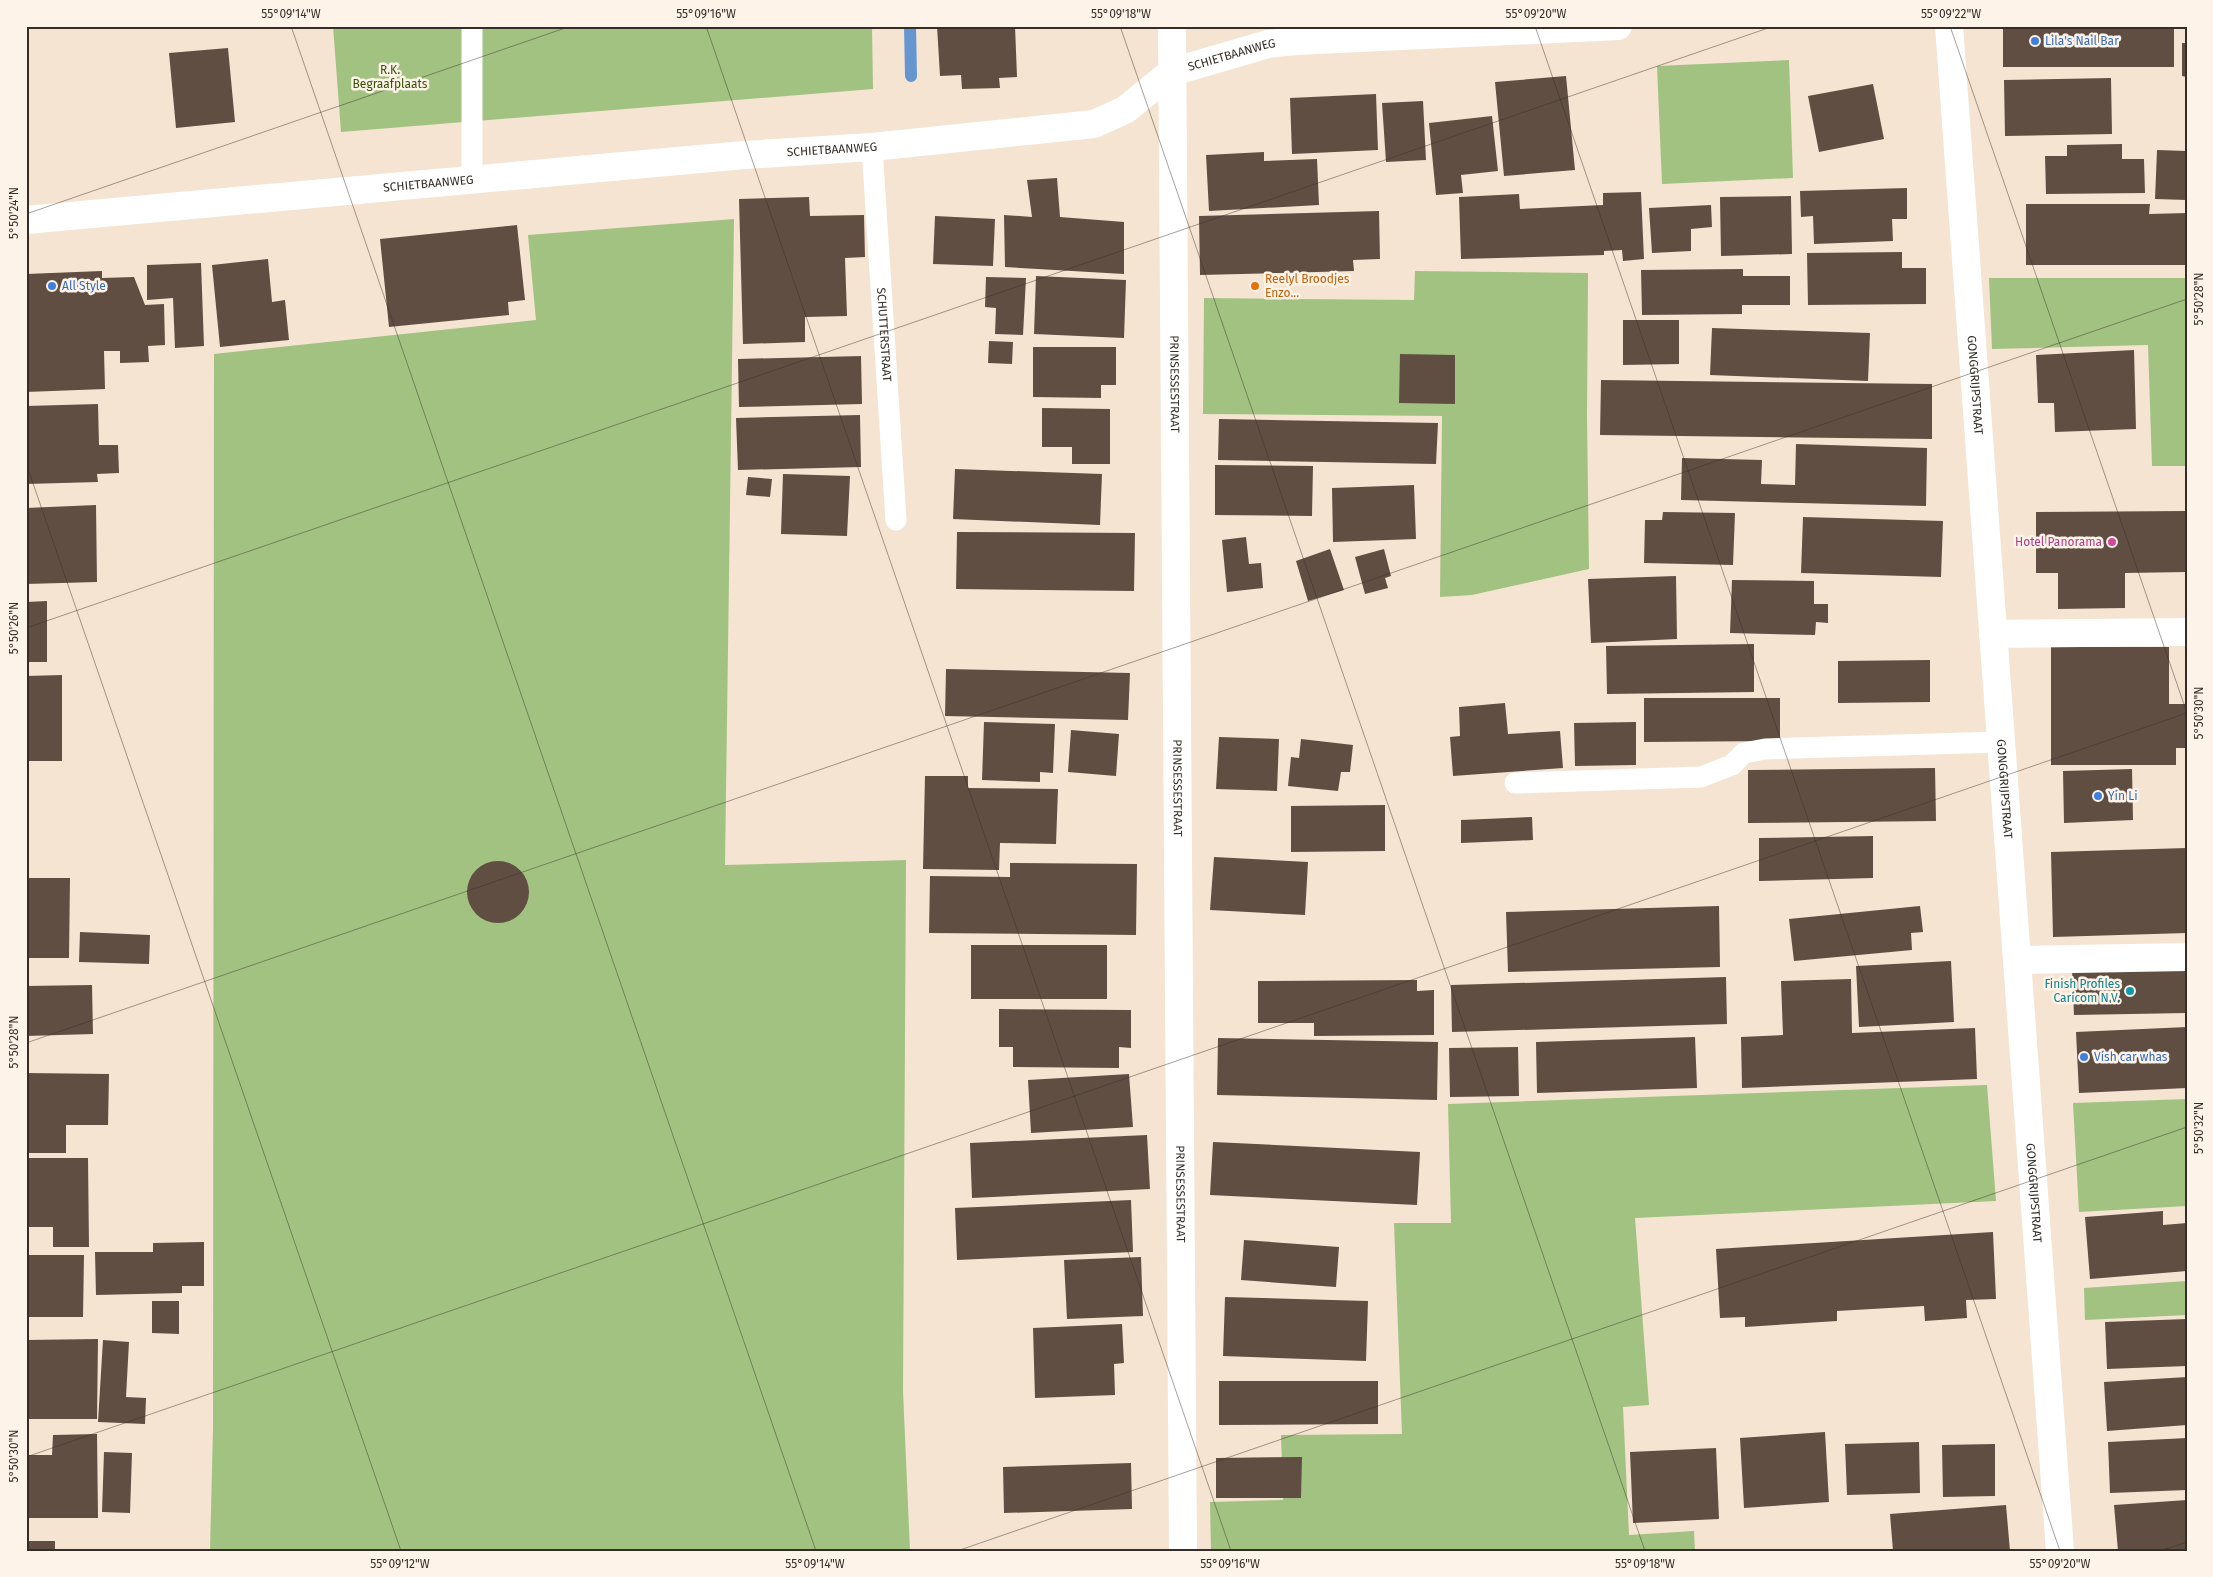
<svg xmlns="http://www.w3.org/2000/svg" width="2213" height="1577" viewBox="0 0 2213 1577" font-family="'Fira Sans',sans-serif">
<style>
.green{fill:#a2c281}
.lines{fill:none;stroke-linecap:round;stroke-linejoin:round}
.stream{stroke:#6696d0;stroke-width:12}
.building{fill:#604e43}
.service{stroke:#fff;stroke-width:21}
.minor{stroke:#fff;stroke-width:28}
.ticks{fill:none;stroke:#352e28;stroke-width:1;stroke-opacity:0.45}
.shop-dot{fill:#3f7fe0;stroke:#fdf3e8;stroke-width:2}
.food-dot{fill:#e8710a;stroke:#fdf3e8;stroke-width:2}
.hotel-dot{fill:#d1479c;stroke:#fdf3e8;stroke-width:2}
.culture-dot{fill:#0f9aa8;stroke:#fdf3e8;stroke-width:2}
.labels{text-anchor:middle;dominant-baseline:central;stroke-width:5;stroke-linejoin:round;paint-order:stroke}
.shop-label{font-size:12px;fill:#366cbe;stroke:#fdf3e8;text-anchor:start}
.street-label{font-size:12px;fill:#352e28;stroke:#fdf3e8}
.park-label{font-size:12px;fill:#365304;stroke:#fdf3e8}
.food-label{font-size:12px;fill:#c56008;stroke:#fdf3e8;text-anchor:start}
.hotel-label{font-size:12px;fill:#b23c85;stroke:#fdf3e8;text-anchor:end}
.culture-label{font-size:12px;fill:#0d838f;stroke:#fdf3e8;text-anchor:end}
.neatline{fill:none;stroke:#352e28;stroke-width:2}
.ticks-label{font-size:12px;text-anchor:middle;fill:#352e28}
</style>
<rect width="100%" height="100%" fill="#f5e4d2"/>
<!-- green -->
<path class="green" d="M333 26H872L873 89 341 132Z
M1789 60 1793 178 1662 184 1657 66Z
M734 219 725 865 906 860 903 1391 910 1551H210L213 1429 214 354 536 320 528 235Z
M1415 271 1588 273 1587 416 1589 569 1472 595 1440 597 1442 416 1203 414 1204 298 1414 300Z
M1989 278H2187V466H2152L2148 345 1992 349Z
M1987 1085 1996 1201 1635 1218 1649 1405 1623 1407 1629 1535 1694 1531 1695 1551H1211L1210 1502 1283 1500 1281 1435 1402 1434 1394 1223H1451L1448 1104Z
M2187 1099V1206L2079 1212 2073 1103Z
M2187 1281V1315L2085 1320 2084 1288Z"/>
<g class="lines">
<!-- stream -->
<path class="stream" d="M910 26 911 76"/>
</g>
<!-- building -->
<path class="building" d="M937 26H1015L1017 77 999 78 1000 88 962 89 961 75 940 76Z
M2003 26H2174V67H2003Z
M2182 43H2187V77L2182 76Z
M228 48 235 122 176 128 169 53Z
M1566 76 1575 170 1504 176 1495 82Z
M2111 78 2112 134 2005 136 2004 80Z
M1873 84 1884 139 1819 152 1808 96Z
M1376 94 1378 150 1292 154 1290 98Z
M1423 101 1426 160 1386 162 1382 103Z
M1492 116 1498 171 1461 175 1463 193 1436 195 1429 123Z
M2122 144V159H2144L2145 193 2046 194 2045 156H2067V145Z
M2157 150 2187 151V200L2155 199Z
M1264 152V161L1317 159 1319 205 1209 211 1206 155Z
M1057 178 1060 217 1124 222V274L1005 267 1004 215 1032 217 1027 180Z
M1907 188V219H1892L1893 241 1814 244 1813 216 1801 217 1800 191Z
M1641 192 1644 259 1623 261 1622 250 1604 251V255L1461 259 1459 197 1519 194 1520 209 1603 205V193Z
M1791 196 1792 254 1721 256 1720 197Z
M809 197 810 216 864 215 865 257 845 258 847 316 805 317V342L743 344 739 199Z
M2026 204H2150L2149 214 2187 213V265H2026Z
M1711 205 1712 227 1691 229V251L1652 253 1649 208Z
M1379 211 1380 259 1353 260 1354 271 1200 275 1199 216Z
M935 216 995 219 993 266 933 264Z
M517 225 525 300 508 302 509 315 389 327 380 239Z
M1902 252V268H1926V304L1808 305 1807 253Z
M268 259 272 302 285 300 289 340 220 347 212 265Z
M201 263 204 346 175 348 173 298 147 300V265Z
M1743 269V276H1790V305H1742V314L1642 315 1641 270Z
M102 271V278L134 277 145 305 164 304 165 345 148 346 149 362 120 363V351H104L105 389 26 392V274Z
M1036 276 1126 280 1124 338 1034 334Z
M986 277 1026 278 1023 335 995 334 996 308 985 307Z
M1623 320H1679V364L1623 365Z
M1712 328 1870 333 1868 381 1710 375Z
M989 341 1013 342 1012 364 988 363Z
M1033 347H1116V385H1101V398L1033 397Z
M2134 350 2136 429 2055 432 2054 403H2038L2036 355Z
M1400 354 1455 355V404L1399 403Z
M861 356 862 404 739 407 738 359Z
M1601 380 1932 384V439L1600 435Z
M98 404 99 445H118L119 473 97 474 98 482 26 484V406Z
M1042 408 1110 409V464H1072V447H1042Z
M860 415 861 467 738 470 736 418Z
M1219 419 1438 423 1436 464 1218 460Z
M1796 444 1927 448 1926 506 1681 500 1682 458 1762 460 1761 484 1795 485Z
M1215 465 1313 466 1312 516 1215 515Z
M955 469 1102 474 1100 525 953 519Z
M783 474 850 476 847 536 781 534Z
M748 477 772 479 770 497 746 495Z
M1414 485 1416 539 1333 542 1332 488Z
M96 505 97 582 26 584V508Z
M2187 511V572L2125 573V608L2058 609V573H2036V512Z
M1663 512 1735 513 1733 565 1644 563 1645 520H1662Z
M1803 517 1943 521 1941 577 1801 573Z
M957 532 1135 533 1134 591 956 589Z
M1246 537 1249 564 1261 563 1263 588 1227 592 1222 540Z
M1330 549 1344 590 1308 601 1296 561Z
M1384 549 1391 576 1385 578 1388 588 1365 594 1355 557Z
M1676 576 1677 639 1591 643 1588 579Z
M1732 580 1814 581V604H1828V623L1816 622 1815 635 1730 633Z
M47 601V662H26V602Z
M1754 644V692L1607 694 1606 646Z
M2051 647H2169V704H2187V748H2176V765H2051Z
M1930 660V702L1838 703V661Z
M946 669 1130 673 1128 720 945 716Z
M62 675V761H26V676Z
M1644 698H1780V741L1644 742Z
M1505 703 1508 734 1560 731 1563 768 1453 776 1450 737 1460 736 1459 707Z
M984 722 1055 724 1053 773 1040 772V782L982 780Z
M1636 722V765L1575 766 1574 723Z
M1071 730 1119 734 1116 776 1068 772Z
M1219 737 1279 739 1277 791 1216 789Z
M1301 739 1353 745 1350 772H1341L1338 791 1288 786 1291 757 1299 758Z
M1935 768 1936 821 1748 823V770Z
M2132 769 2133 820 2064 823 2063 771Z
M925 776H968V788L1058 789 1056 844 1000 843 999 870 923 869Z
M1385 805V851L1291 852V806Z
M1532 817 1533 840 1461 843V820Z
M1873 836V878L1759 881V838Z
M2187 848V933L2053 937 2051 852Z
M1214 857 1308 862 1305 915 1210 910Z
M467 892a31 31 0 1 1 62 0a31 31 0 1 1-62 0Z
M1010 863 1137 864 1136 935 929 933 930 876 1010 877Z
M26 878H70L69 958H26Z
M1719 906 1720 967 1508 972 1506 912Z
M1920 906 1923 932 1911 933 1912 950 1794 961 1789 919Z
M80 932 150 935 149 964 79 962Z
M971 945H1107V999H971Z
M1951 961 1954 1022 1859 1027 1856 966Z
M2187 966V1013L2074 1015 2072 969Z
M1726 977 1727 1024 1452 1032 1451 985Z
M1851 979 1852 1033 1975 1028 1977 1079 1742 1088 1741 1037 1783 1035 1781 981Z
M1417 980V991L1434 990V1035L1314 1036V1023H1258V981Z
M92 985 93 1034 26 1036V986Z
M999 1009 1131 1010V1048L1119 1047V1068L1013 1067V1047H999Z
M2187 1027V1088L2079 1093 2076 1032Z
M1695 1037 1697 1088 1537 1093 1536 1042Z
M1218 1038 1438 1042 1437 1100 1217 1095Z
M1518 1047 1519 1096 1450 1097 1449 1048Z
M26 1073 109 1074 108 1125H66V1153H26Z
M1129 1074 1133 1127 1031 1133 1028 1080Z
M1147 1135 1150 1189 972 1198 970 1143Z
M1213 1142 1420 1152 1417 1205 1210 1195Z
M26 1158H88L89 1247H53V1227H26Z
M1131 1200 1133 1252 957 1260 955 1208Z
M2163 1211V1225L2187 1223V1271L2090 1279 2085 1217Z
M1993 1232 1996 1299 1966 1300 1967 1318 1925 1321 1924 1306 1837 1311V1321L1745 1327V1317L1720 1318 1716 1249Z
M1244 1240 1339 1247 1336 1287 1241 1280Z
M204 1242V1286H182V1293L96 1295 95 1252H153V1243Z
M26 1255H84L83 1317H26Z
M1141 1257 1143 1316 1067 1319 1064 1260Z
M1225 1297 1368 1301 1366 1361 1223 1356Z
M152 1301H179V1334L152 1333Z
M2187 1319V1366L2107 1369 2105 1322Z
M1122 1324 1124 1363 1114 1364 1115 1395 1035 1398 1033 1328Z
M98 1339 97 1419H26V1340Z
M103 1340 129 1342 126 1397 146 1398 145 1424 98 1422Z
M2187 1377V1425L2107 1431 2104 1382Z
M1219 1381H1378V1424L1219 1425Z
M1825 1432 1829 1502 1744 1508 1740 1438Z
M97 1434 98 1518H26V1455H52L53 1435Z
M2187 1438V1490L2110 1493 2108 1442Z
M1919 1442 1920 1493 1847 1495 1845 1444Z
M1995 1444V1496L1943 1497 1942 1445Z
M1716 1448 1719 1519 1633 1523 1630 1452Z
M104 1452 132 1453 130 1513 102 1512Z
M1302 1457 1301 1498H1216V1458Z
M1131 1463 1132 1509 1004 1513 1003 1467Z
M2187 1500V1551H2118L2114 1505Z
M2006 1505 2010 1551H1893L1890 1514Z
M26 1541H55V1551H26Z"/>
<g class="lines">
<!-- service -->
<g class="service">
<path d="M472 26V180"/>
<path id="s1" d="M872 147 896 520"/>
<path d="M1515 783 1701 777 1732 765 1744 753 1765 749 2001 742"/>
</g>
<!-- minor -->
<g class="minor">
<path id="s2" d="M1172 26 1183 1551"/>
<path id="s3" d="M1949 26 2060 1551"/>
<path id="s4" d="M26 220 744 155 872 147 1094 124 1125 110 1172 72 1268 44 1295 41 1618 26"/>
<path d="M1993 634 2187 632"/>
<path d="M2017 960 2187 957"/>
</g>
</g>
<!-- ticks -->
<path class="ticks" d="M291 26 816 1551M706 26 1231 1551M1120 26 1645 1551M1535 26 2060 1551M1950 26 2187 713M26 214 571 26M26 463 401 1551M26 628 1774 26M26 1043 2187 299M26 1457 2187 713M957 1551 2187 1127M2160 1551 2187 1542"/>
<!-- markers -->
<g class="shop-dot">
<circle cx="2035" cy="41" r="5"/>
<circle cx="52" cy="286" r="5"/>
<circle cx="2098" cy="796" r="5"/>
<circle cx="2084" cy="1057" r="5"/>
</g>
<circle class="food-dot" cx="1255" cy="286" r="5"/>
<circle class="hotel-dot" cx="2112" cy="542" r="5"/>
<circle class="culture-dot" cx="2130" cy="991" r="5"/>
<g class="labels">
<!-- shop labels -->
<g class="shop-label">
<text x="2045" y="41">Lila's Nail Bar</text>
<text x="62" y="286">All Style</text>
<text x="2108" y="796">Yin Li</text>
<text x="2094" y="1057">Vish car whas</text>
</g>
<!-- street labels -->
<g class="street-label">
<text stroke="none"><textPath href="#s4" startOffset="1229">SCHIETBAANWEG</textPath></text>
<text stroke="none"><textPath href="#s4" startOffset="809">SCHIETBAANWEG</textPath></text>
<text stroke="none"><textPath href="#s4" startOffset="404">SCHIETBAANWEG</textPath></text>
<text stroke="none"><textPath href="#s1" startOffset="188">SCHUTTERSTRAAT</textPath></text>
<text stroke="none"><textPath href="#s2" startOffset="358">PRINSESSESTRAAT</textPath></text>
<text stroke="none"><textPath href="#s3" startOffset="360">GONGGRIJPSTRAAT</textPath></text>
<text stroke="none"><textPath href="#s2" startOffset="762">PRINSESSESTRAAT</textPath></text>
<text stroke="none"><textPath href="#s3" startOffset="765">GONGGRIJPSTRAAT</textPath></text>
<text stroke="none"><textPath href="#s3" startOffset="1170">GONGGRIJPSTRAAT</textPath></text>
<text stroke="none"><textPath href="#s2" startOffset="1168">PRINSESSESTRAAT</textPath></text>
</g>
<!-- park labels -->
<g class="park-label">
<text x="390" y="70">R.K.<tspan x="390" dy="14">Begraafplaats</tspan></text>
</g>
<!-- food labels -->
<g class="food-label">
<text x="1265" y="279">Reelyl Broodjes<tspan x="1265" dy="14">Enzo...</tspan></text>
</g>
<!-- hotel labels -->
<g class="hotel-label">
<text x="2102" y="542">Hotel Panorama</text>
</g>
<!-- culture labels -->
<g class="culture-label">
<text x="2120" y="984">Finish Profiles<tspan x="2120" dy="14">Caricom N.V.</tspan></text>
</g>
</g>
<!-- border -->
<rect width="2213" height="1577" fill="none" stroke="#fdf3e8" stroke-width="55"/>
<rect x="28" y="28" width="2158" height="1522" class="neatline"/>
<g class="ticks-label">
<text x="291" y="18">55°09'14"W</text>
<text x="706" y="18">55°09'16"W</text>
<text x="1121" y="18">55°09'18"W</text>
<text x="1536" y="18">55°09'20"W</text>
<text x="1951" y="18">55°09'22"W</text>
<text transform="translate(14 213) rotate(-90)" y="4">5°50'24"N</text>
<text transform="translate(2199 299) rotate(-90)" y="4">5°50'28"N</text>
<text transform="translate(14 628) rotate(-90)" y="4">5°50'26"N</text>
<text transform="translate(2199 713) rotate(-90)" y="4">5°50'30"N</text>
<text transform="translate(14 1042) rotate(-90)" y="4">5°50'28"N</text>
<text transform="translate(2199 1128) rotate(-90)" y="4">5°50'32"N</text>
<text transform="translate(14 1456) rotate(-90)" y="4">5°50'30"N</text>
<text x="400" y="1568">55°09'12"W</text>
<text x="815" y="1568">55°09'14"W</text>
<text x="1230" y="1568">55°09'16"W</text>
<text x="1645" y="1568">55°09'18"W</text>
<text x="2060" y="1568">55°09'20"W</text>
</g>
</svg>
